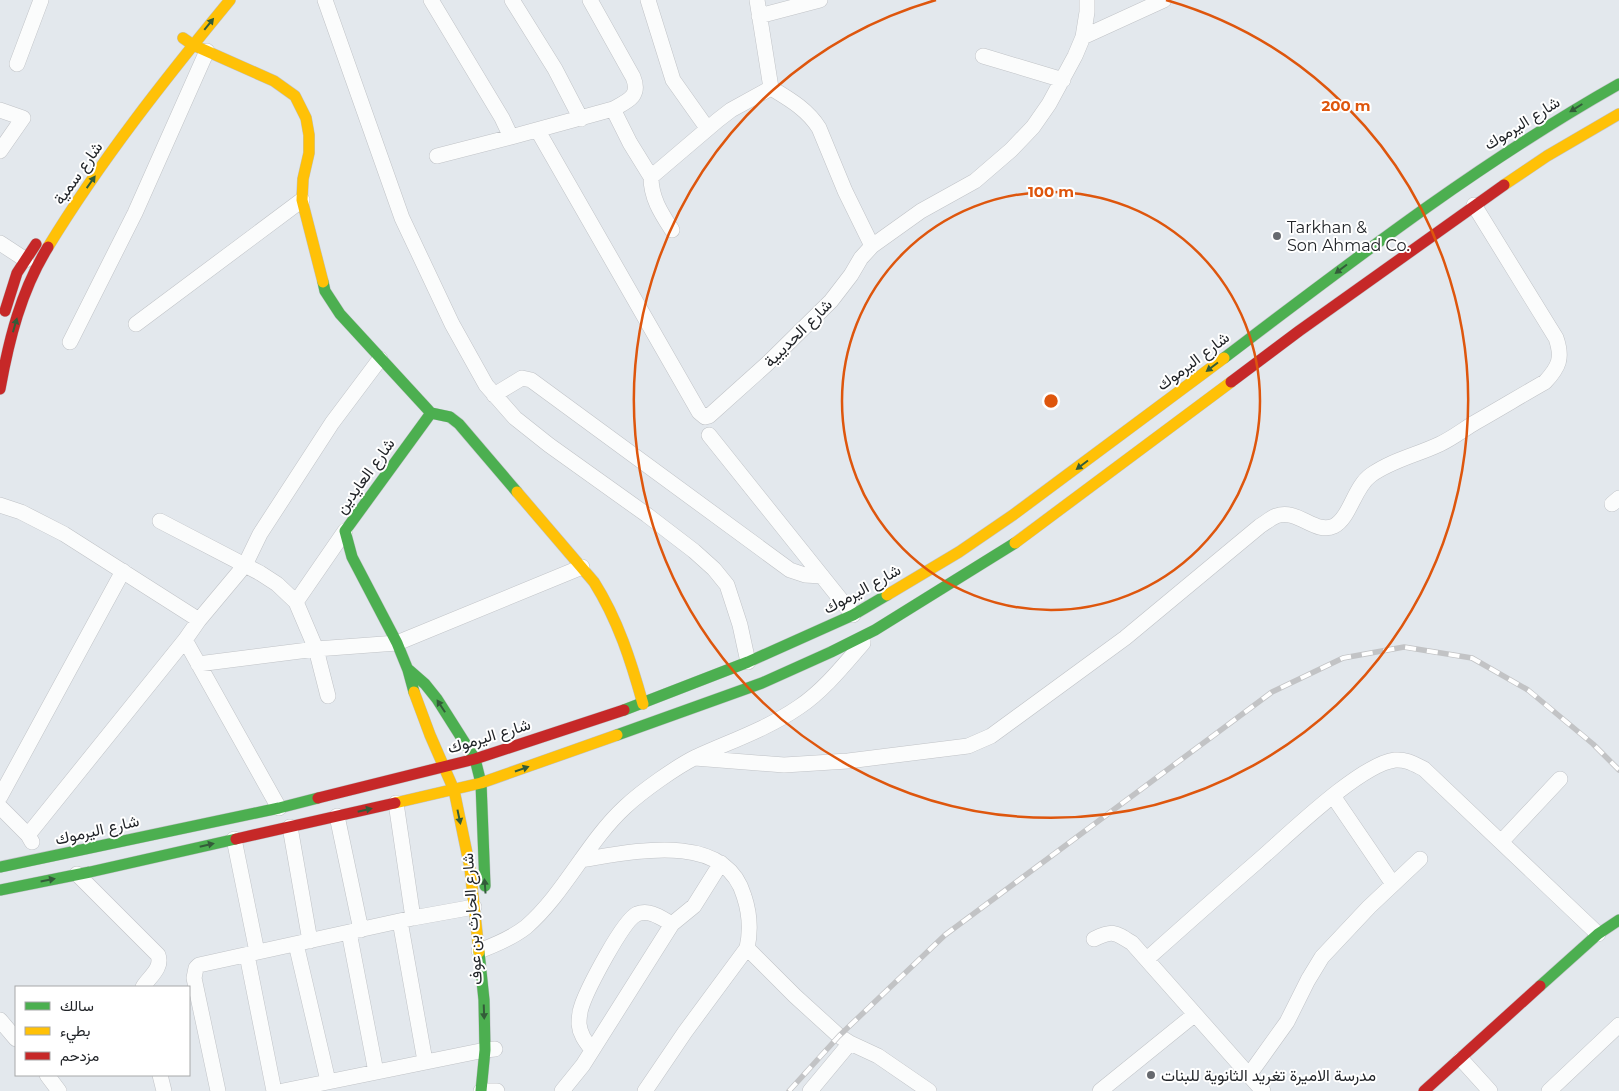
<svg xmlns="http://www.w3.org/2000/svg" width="1619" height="1091" viewBox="0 0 1619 1091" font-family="Montserrat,Vazirmatn,sans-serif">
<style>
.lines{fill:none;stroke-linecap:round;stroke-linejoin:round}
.street-casing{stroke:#c0c3c7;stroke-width:16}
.fast-casing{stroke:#c0c3c7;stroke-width:12}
.slow-casing{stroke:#c0c3c7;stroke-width:12}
.jam-casing{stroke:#c0c3c7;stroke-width:12}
.street{stroke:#fbfcfc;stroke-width:15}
.fast{stroke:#4caf50;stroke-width:11}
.slow{stroke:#ffc107;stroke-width:11}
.jam{stroke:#c62828;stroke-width:11}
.rail-casing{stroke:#c2c3c5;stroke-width:5.5}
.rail{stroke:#fff;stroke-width:4;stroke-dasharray:11;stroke-linecap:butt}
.oneway{fill:#335c39}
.ring{fill:none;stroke:#de560d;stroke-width:2.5}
.poi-dot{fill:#66696e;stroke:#fff;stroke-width:2}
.labels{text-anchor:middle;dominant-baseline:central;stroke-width:4;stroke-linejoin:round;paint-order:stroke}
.street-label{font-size:16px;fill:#222529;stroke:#fff}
.poi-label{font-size:16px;fill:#222529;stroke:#fff;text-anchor:start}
.centre{fill:#de560d;stroke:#fff;stroke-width:2.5}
.ring-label{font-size:15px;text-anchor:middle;font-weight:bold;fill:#de560d;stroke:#fff;stroke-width:4;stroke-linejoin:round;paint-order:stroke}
</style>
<rect width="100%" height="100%" fill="#e3e8ed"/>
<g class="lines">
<defs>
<path id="street" d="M325 0 402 218 452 324 486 385 515 418 549 445 647 515 694 551 714 569 727 585 740 625 748 662
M431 0 502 118 511 137 613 109C628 101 641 96 633 77L590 0
M512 0 555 69 581 119
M648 0 673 80 707 128
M757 0 771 88
M759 16 820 0
M1083 37 1164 0
M983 56 1063 80
M17 64 41 0
M771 88C789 99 807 109 819 128L845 191 872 246
M613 109 630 143 651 177
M0 110 23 118 0 151
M538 131 699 412 705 417 709 416 768 363 831 301 851 275 861 258 872 246 921 211 975 181 1011 150 1033 127 1049 104 1075 56 1083 37 1087 12V0
M437 156 511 137
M672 230C661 213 651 198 651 177L718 120 731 110 771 88
M0 243 26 260
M136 324 302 200
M70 342 135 213 207 51
M494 395 522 378 531 380 790 570 805 575 822 576
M709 435 853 615
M1612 504 1619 498
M0 505 21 512 64 534 199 620
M160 521 260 573 277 584 296 602
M185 640 279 808
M198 664 316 649 397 643 582 567
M328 696 316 649 296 602 345 531
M695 758 784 765 848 761 968 746 991 736 1125 638 1260 526C1265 523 1271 518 1276 516 1298 508 1315 535 1334 526 1350 518 1354 487 1371 475 1392 460 1417 455 1440 444 1453 438 1464 429 1476 422 1499 409 1522 395 1545 382 1559 367 1563 358 1556 338L1474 205
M1333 796 1393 884
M0 797 123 571
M396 803 413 918 474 907
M0 807 28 835 32 842
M337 816 361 930
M290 827 310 941
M28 835 185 640 199 620 245 565 260 534 332 423 380 359
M234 839 257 952
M1501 842 1560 779
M581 860C631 852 725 830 744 896 750 914 751 930 747 948L685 1032 645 1091
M77 874 158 955C163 968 149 977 143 987
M400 921 425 1061
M349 932 376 1072
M1094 939C1113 930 1115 932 1132 943L1263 1091
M296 944 328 1081
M747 948 795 996 839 1036 850 1043 878 1056 929 1091
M479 951C495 945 512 938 526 927 565 893 587 842 625 807 642 791 676 767 696 757 731 741 767 729 799 707 824 690 843 666 863 643
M247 955 274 1091
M1147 959C1184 926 1221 893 1258 861 1287 836 1360 764 1395 760 1406 759 1414 764 1424 769L1598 934
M0 1020 16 1039
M592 1050C586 1042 580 1035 579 1024 579 1018 580 1010 582 1005 588 988 623 920 637 914 650 909 661 918 672 924
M1461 1059 1490 1091
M47 1075 59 1091
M160 1075 164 1091
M1249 1075 1287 1022 1308 980 1322 957 1369 907 1420 859
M218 1091 194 978 196 968 199 965 413 918
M283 1091 485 1050 495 1049
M481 1091H497
M562 1091 583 1065 672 924 694 906 721 863
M810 1091 850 1043
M1100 1091 1194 1015
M1549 1091 1619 1025"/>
<path id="fast" d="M323 282 325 291 340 314 431 413 450 417 459 424 517 492
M1224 358C1352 261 1479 163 1619 84
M409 670 425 684 437 699 475 759 481 783 485 886
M414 692 408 670 397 643 352 557 345 531 431 413
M624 710 748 662 853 615 887 595
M617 735 762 683 831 652 875 630 1015 543
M0 867 279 808 318 798
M0 890 90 872 236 839
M479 952 484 1000 485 1050 481 1091
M1540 986 1598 934 1619 920"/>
<path id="slow" d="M183 38 193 45 274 81 295 96 306 118 309 135V153L303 179 302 200 323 282
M1504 185 1547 156 1619 114
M48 247C101 160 165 79 230 0
M517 492 594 582C618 620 631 661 643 704
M1015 543 1231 382
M887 595 959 552 1013 515 1224 358
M414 692 430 735 454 790 470 868 479 952
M395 803 481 783 617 735"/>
<path id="jam" d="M5 311 17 273 36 244
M1231 382 1299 331 1504 185
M0 389C9 339 21 291 48 247
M318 798 475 759 624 710
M236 839 395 803
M1424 1091 1540 986"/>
</defs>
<!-- street casing -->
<use href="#street" class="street-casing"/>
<!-- fast casing -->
<use href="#fast" class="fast-casing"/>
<!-- slow casing -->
<use href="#slow" class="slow-casing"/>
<!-- jam casing -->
<use href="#jam" class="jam-casing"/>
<!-- street -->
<use href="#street" class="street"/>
<!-- fast -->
<use href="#fast" class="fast"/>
<!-- slow -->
<use href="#slow" class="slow"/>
<!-- jam -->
<use href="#jam" class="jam"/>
<defs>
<path id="rail" d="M789 1091 839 1036 945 935 1272 692 1343 658 1404 647 1472 658 1528 690 1593 744 1619 770"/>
</defs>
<!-- rail casing -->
<use href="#rail" class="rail-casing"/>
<!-- rail -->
<use href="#rail" class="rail"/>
</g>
<!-- one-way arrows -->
<defs><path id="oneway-solid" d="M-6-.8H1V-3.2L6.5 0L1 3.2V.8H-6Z" transform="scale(1.25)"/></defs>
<g class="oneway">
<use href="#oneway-solid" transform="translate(209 24) rotate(-51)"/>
<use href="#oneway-solid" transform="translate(1576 108) rotate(148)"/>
<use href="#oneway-solid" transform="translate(91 182) rotate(-55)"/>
<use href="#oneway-solid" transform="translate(1341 269) rotate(143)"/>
<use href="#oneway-solid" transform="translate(15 325) rotate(-74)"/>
<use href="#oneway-solid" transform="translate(1212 367) rotate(143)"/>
<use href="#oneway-solid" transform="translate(1082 465) rotate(143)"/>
<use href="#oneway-solid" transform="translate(441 706) rotate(-123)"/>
<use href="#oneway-solid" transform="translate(522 769) rotate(-19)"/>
<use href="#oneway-solid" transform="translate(365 810) rotate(-13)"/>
<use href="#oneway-solid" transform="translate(459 817) rotate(78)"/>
<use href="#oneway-solid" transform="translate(207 845) rotate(-13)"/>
<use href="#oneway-solid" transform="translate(48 880) rotate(-11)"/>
<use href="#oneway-solid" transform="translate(485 886) rotate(-94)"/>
<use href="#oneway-solid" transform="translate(484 1012) rotate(88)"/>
</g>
<!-- distance rings -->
<g class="ring">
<circle cx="1051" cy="401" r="209"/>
<path d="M1166 0A417 417 0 1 1 936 0"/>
</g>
<!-- markers -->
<g class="poi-dot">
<circle cx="1277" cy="236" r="5"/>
<circle cx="1151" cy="1075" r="5"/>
</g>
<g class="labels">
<!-- street labels -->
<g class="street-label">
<text transform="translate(1522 123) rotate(-32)">شارع اليرموك</text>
<text transform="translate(78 173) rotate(-55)">شارع سمية</text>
<text transform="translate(798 333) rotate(-45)">شارع الحديبية</text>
<text transform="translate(1193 361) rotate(-37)">شارع اليرموك</text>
<text transform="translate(365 476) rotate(-54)">شارع العايدين</text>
<text transform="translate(862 589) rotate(-29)">شارع اليرموك</text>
<text transform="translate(489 736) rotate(-17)">شارع اليرموك</text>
<text transform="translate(97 830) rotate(-13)">شارع اليرموك</text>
<text transform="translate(472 919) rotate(-94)">شارع الحارث بن عوف</text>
</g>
<!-- poi labels -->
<g class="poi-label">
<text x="1287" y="227">Tarkhan &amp;<tspan x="1287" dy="18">Son Ahmad Co.</tspan></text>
<text x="1161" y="1075">مدرسة الاميرة تغريد الثانوية للبنات</text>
</g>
</g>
<circle cx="1051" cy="401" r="8" class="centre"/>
<g class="ring-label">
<text x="1346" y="111">200 m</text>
<text x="1051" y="197">100 m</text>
</g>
<!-- legend -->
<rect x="15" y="986" width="175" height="90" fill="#ffffff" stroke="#a7a8a9"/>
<rect x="25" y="1002" width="25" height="8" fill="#4caf50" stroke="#a7a8a9"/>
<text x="60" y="1011" font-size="15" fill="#222529">سالك</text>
<rect x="25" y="1027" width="25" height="8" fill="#ffc107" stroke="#a7a8a9"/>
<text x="60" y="1036" font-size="15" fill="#222529">بطيء</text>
<rect x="25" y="1052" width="25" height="8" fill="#c62828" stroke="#a7a8a9"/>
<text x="60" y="1061" font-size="15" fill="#222529">مزدحم</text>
</svg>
